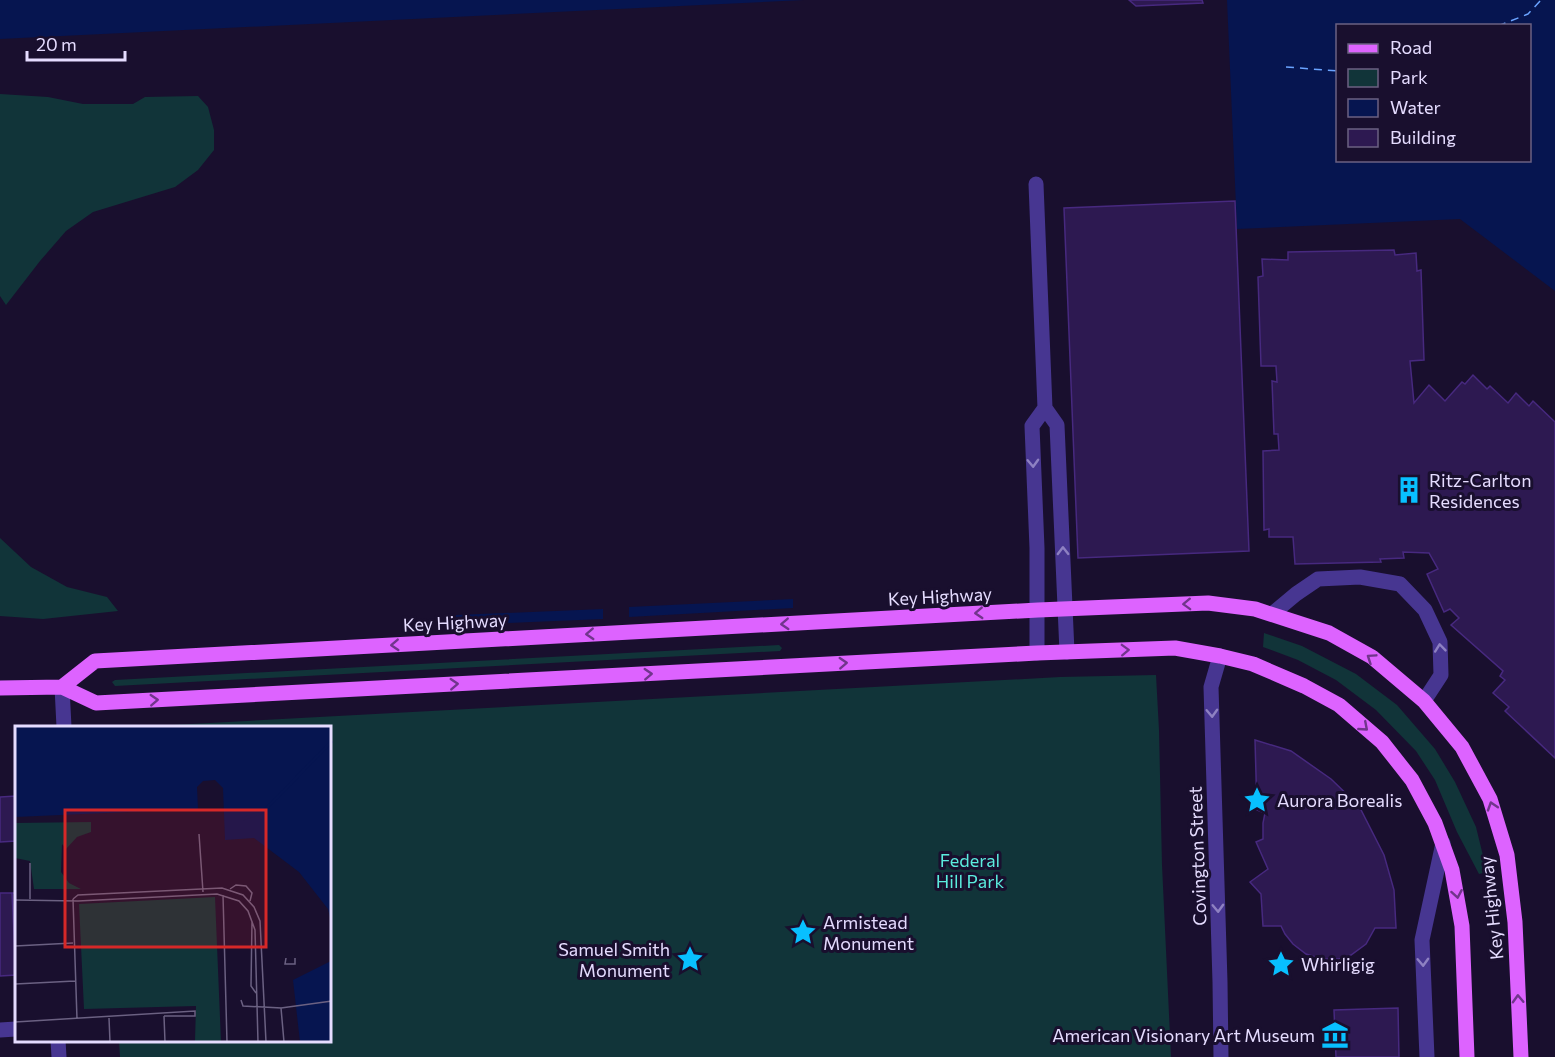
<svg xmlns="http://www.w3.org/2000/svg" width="1555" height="1057" viewBox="0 0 1555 1057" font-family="Commissioner,sans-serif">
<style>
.green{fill:#113439}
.water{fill:#061550;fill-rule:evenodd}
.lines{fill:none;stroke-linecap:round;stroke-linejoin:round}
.ferry{stroke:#6aa3ff;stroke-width:1.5;stroke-dasharray:8 6;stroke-linecap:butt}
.building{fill:#2d1951;stroke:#47297f;stroke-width:1.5}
.lane{stroke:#473691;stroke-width:15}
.street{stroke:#473691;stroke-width:15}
.primary{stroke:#dd63ff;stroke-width:15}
.oneway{stroke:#8e81c2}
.oneway2{stroke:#71358c}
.labels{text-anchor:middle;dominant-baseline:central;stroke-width:6;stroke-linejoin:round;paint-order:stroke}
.poi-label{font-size:18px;fill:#e5dcff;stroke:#190f2e;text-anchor:start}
.street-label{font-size:18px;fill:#e5dcff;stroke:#190f2e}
.park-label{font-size:18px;fill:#5becde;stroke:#190f2e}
.inset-river{fill:none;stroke:#061550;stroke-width:3}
.inset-road{fill:none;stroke:#6b6182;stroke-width:1.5}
.view{fill:#d62828;fill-opacity:0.15;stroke:#d62828;stroke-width:3}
.inset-edge{fill:none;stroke:#e5dcff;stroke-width:3}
</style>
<rect width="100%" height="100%" fill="#190f2e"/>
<!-- green -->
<path class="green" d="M0 94 48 97 83 104H133L145 97 198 96 208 107 214 130V150L198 170 175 187 93 212 66 231 40 261 6 305 0 296Z
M0 538 31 567 67 587 107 597 118 611 43 619 0 616Z
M1264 633 1302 646 1356 674 1397 705 1435 749 1455 782 1476 827 1487 872 1479 874 1457 832 1435 780 1416 751 1376 710 1336 680 1298 660 1263 647Z
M779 645 782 648 780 651 115 686 112 682 115 680Z
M1156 675 1159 730 1162 865 1171 1057H120L119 1041 330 1040V727H135L1060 677Z"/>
<!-- water -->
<path class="water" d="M0 0H804L0 39Z
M1227 0H1555V291L1460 219 1237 229ZM1338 26H1530V160H1338Z
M793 599V608L629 617V607Z
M603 609V619L456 625V615Z"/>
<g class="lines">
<!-- ferry -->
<path class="ferry" d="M1498 26 1528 14 1541 0
M1286 67 1338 71"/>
</g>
<!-- building -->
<path class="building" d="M1129 0H1202L1203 3 1136 6Z
M1235 201 1249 551 1078 558 1064 208Z
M1394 250 1395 255 1416 253 1417 271 1421 270 1424 360 1410 361 1414 403 1429 385 1445 401 1462 382 1465 384 1473 375 1487 389 1490 386 1508 403 1516 393 1529 406 1533 401 1555 422V758L1505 711 1509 707 1493 693 1505 680 1500 676 1503 671 1451 625 1459 618 1450 609 1444 612 1427 574 1438 569 1429 553 1403 552 1404 558 1380 559 1381 562 1295 564 1293 537H1269V529L1264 530 1263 451 1279 450 1278 434H1274L1272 381 1277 382 1276 366H1261L1258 277 1263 276 1262 259 1288 260V252Z
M1255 740 1291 751 1331 779 1359 806 1384 855 1394 890 1396 928H1375L1366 944 1351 955 1339 959H1322L1306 954 1293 944 1285 934 1281 926H1263L1261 894 1250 882 1268 869 1256 842 1263 839V823L1265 813 1257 810Z
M16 796V841L0 842V797Z
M15 889H16V967L12 893H15Z
M0 893H12L16 975 0 976Z
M1398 1008 1399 1057H1336L1334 1010Z"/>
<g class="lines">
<!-- lane -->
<path class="lane" d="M1036 184 1045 408 1057 425 1067 652
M1272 614 1296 594 1318 579 1360 577 1400 584 1425 610 1440 642 1441 675 1424 701
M1037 653V548L1032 426 1045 408
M1427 1057 1422 940 1443 843"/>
<!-- street -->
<path class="street" d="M1220 656 1211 687 1220 982 1221 1057
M62 687 64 727
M0 1030 16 1029
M58 1040 59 1057"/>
<!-- primary -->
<path class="primary" d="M62 687 95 661 1038 610 1208 603 1255 609 1329 633 1372 657 1424 701 1462 747 1490 799 1507 855 1515 922 1521 1057
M0 688 62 687 96 703 1037 653 1175 648 1220 656 1253 664 1304 686 1339 705 1382 742 1412 780 1435 823 1452 870 1462 926 1467 1057"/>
</g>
<!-- one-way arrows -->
<defs><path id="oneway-chevron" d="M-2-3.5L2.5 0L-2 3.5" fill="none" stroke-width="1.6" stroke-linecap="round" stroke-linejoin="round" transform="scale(1.5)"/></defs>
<g class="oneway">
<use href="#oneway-chevron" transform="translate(1033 463) rotate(88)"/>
<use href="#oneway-chevron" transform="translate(1063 551) rotate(-91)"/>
<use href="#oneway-chevron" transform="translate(1440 648) rotate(-96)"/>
<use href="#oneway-chevron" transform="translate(1212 713) rotate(88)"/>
<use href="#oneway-chevron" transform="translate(1218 908) rotate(88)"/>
<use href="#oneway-chevron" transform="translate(1423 962) rotate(88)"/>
</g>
<g class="oneway2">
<use href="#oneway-chevron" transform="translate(1187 604) rotate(178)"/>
<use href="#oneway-chevron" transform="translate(979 613) rotate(177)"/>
<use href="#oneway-chevron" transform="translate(785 624) rotate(177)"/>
<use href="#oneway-chevron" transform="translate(590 634) rotate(177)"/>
<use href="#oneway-chevron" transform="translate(395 645) rotate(177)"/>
<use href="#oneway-chevron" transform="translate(1125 650) rotate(-2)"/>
<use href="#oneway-chevron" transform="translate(1371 658) rotate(-146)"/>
<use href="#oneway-chevron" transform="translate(843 663) rotate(-3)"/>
<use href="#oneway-chevron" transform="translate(648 674) rotate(-3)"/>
<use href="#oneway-chevron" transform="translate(454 684) rotate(-3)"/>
<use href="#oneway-chevron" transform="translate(154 700) rotate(-3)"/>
<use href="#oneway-chevron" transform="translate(1364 727) rotate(41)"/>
<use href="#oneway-chevron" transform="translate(1492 806) rotate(-108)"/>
<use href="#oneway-chevron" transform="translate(1457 894) rotate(80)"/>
<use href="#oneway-chevron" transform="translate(1518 999) rotate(-92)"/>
</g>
<!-- icons -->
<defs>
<symbol id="building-bare" viewBox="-9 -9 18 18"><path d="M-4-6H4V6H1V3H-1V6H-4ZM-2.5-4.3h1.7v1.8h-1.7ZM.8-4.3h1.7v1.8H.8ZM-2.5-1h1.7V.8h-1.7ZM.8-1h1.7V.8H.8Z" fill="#08c0ff" stroke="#190f2e" stroke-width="2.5" paint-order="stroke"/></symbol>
<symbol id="sight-bare" viewBox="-9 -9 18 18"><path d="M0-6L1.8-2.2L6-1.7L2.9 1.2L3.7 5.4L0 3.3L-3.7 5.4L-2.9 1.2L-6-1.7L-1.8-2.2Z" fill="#08c0ff" stroke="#190f2e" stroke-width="2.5" paint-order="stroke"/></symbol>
<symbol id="museum-bare" viewBox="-9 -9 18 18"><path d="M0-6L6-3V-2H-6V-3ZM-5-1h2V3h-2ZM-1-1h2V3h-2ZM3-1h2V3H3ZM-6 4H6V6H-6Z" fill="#08c0ff" stroke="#190f2e" stroke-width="2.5" paint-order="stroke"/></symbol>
</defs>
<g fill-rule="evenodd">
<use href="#building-bare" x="1390" y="471" width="38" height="38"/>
<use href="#sight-bare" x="1238" y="781" width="38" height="38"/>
<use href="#sight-bare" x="784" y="913" width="38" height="38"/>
<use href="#sight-bare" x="671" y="940" width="38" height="38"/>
<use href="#sight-bare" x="1262" y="945" width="38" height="38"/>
<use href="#museum-bare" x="1316" y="1016" width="38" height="38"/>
</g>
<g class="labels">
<!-- poi labels -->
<g class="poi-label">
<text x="1429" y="480">Ritz-Carlton<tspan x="1429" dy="21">Residences</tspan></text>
<text x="1277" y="800">Aurora Borealis</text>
<text x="823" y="922">Armistead<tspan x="823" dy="21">Monument</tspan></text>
<text x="670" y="949" text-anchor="end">Samuel Smith<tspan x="670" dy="21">Monument</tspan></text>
<text x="1301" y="964">Whirligig</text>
<text x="1315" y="1035" text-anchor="end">American Visionary Art Museum</text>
</g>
<!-- street labels -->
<g class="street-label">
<text transform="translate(940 596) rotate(-3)">Key Highway</text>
<text transform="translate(455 622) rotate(-3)">Key Highway</text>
<text transform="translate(1197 856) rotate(-92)">Covington Street</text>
<text transform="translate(1491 908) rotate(-96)">Key Highway</text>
</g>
<!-- park labels -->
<g class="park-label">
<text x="970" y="860">Federal<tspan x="970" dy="21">Hill Park</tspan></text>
</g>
</g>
<!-- overview -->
<g transform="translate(15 726)">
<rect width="316" height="316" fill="#190f2e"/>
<path d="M0 97 76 96V106L62 111 51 123 47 118 46 146 54 157 66 163H19L15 135 0 132ZM200 171 206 316 180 315 181 280 69 283 64 178Z" fill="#113439"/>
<path d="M0 0H316V196L313 183 284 146 239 112 210 114 208 62 200 54 188 55 182 61 183 83 0 91ZM316 235V316H285L278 254Z" fill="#061550"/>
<path class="inset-river" d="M217 93H228L248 86 317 15"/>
<path class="inset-road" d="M184 108 188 166M15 137V173M215 163 221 159 231 160 237 167 235 175M208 169 212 316M58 173 62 293M58 173 63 169 207 162 228 169 239 181 245 195 251 316M0 174 63 175 202 168 224 175 233 185 240 204 243 316M237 195 236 260 241 267M0 220 58 217M271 232 270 238H280V232M0 258 60 255M226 274 228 280 266 282 269 316M266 282 317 275M149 290 150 316M94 292 95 316M0 296 180 285V290H149"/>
<path class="view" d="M50 84H251V221H50Z"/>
<rect width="316" height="316" class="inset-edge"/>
</g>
<!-- legend -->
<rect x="1336" y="24" width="195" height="138" fill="#190f2e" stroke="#6b6182" stroke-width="1.5"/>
<rect x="1348" y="44" width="30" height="9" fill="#dd63ff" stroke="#6b6182" stroke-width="1.5"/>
<text x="1390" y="54" font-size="18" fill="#e5dcff">Road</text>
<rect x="1348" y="69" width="30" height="18" fill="#113439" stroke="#6b6182" stroke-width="1.5"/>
<text x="1390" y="84" font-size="18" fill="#e5dcff">Park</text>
<rect x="1348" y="99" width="30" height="18" fill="#061550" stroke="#6b6182" stroke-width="1.5"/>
<text x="1390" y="114" font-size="18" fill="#e5dcff">Water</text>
<rect x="1348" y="129" width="30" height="18" fill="#2d1951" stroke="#6b6182" stroke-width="1.5"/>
<text x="1390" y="144" font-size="18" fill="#e5dcff">Building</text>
<!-- scale -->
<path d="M27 51v9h98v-9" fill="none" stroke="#e5dcff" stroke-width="3"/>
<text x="36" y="51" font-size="18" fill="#e5dcff" stroke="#190f2e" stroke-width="4.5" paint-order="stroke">20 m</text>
</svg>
